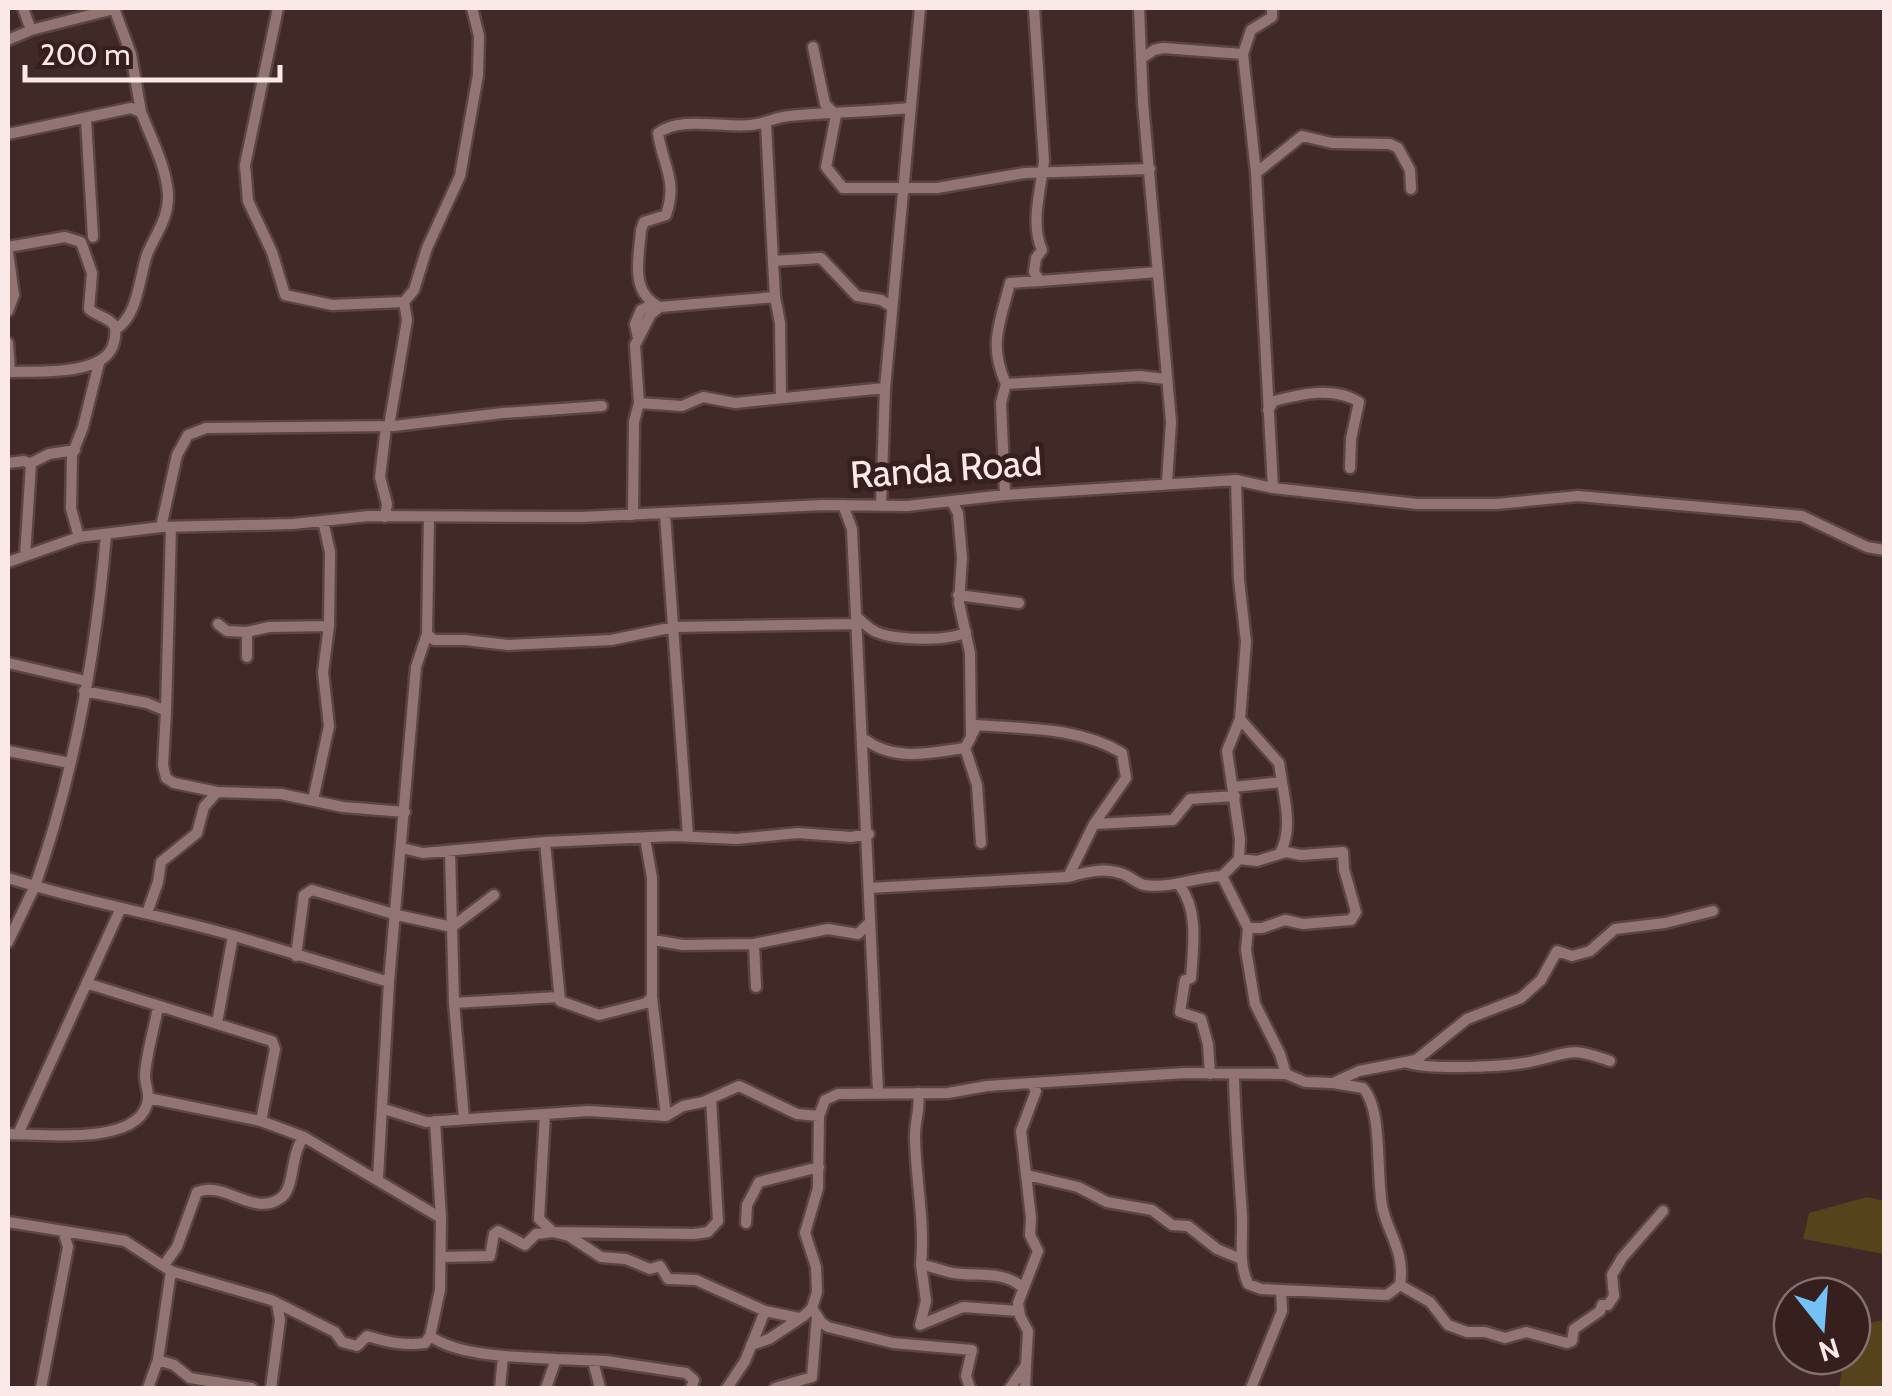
<svg xmlns="http://www.w3.org/2000/svg" width="1892" height="1396" viewBox="0 0 1892 1396" font-family="Cabin,sans-serif">
<style>
.green{fill:#56421b}
.lines{fill:none;stroke-linecap:round;stroke-linejoin:round}
.street-casing{stroke:#5a4544;stroke-width:15}
.street{stroke:#927573;stroke-width:10}
.labels{text-anchor:middle;dominant-baseline:central;stroke-width:10;stroke-linejoin:round;paint-order:stroke}
.street-label{font-size:38px;fill:#fae9e7;stroke:#361f1d}
</style>
<rect width="100%" height="100%" fill="#412927"/>
<!-- green -->
<path class="green" d="M1867 1197 1884 1201V1254L1803 1239 1809 1213Z
M1884 1320V1388H1839L1844 1356H1852V1326Z"/>
<g class="lines">
<defs>
<path id="street" d="M23 8 31 30
M114 8 131 54 141 112
M278 8 245 165 248 201 272 252 285 295 332 305 404 302
M1139 8 1143 103 1171 422 1167 482
M1272 8V17L1251 30 1243 54 1256 173 1273 488
M8 40 31 30 114 9
M813 47 825 104 836 115 826 167 843 188H937L1025 173 1150 169
M1141 59 1154 50 1163 48 1243 54
M86 119 93 237
M766 123 773 261
M8 134 131 108 141 112C151 138 166 166 168 194 169 217 157 232 148 252 139 275 139 315 116 329
M1256 173 1302 136 1332 143 1390 144 1398 148 1410 170 1411 189
M8 247 65 237 81 242 92 273 89 309C96 316 111 318 115 327 116 330 115 339 114 342 107 377 36 371 8 372
M8 252 14 295 8 311
M1040 281 1158 272
M775 297 780 323 781 398
M660 307 775 297 773 261 821 258 857 296 881 300 892 307
M638 338 635 324 641 310 653 304
M8 343 10 372
M1006 384C988 345 1000 323 1010 283L1040 281 1034 272 1036 258 1042 250C1030 223 1041 189 1044 161L1034 8
M639 403 682 406 703 397 735 403 885 388
M1268 410 1274 401C1301 394 1334 386 1359 402L1351 439 1350 468
M389 426 407 320 404 302 414 290 427 248 460 176 478 75 479 36 472 8
M8 463 24 461 31 464 25 556
M29 464 49 454 75 450
M1236 480 1239 580 1246 642 1240 719 1227 751 1240 839 1239 859
M1005 495 1001 403 1006 384 1140 376 1165 379
M843 505 852 529 878 1092
M881 506 885 388 920 8
M665 514 688 836
M633 515 634 422 639 403 635 345 651 314 660 307C629 292 639 258 641 230L644 222 666 215C678 180 663 167 658 133 682 116 720 128 751 125 764 124 776 117 789 116 829 112 869 112 909 108
M385 517 387 504 380 477 386 427
M161 527 177 455 188 435 206 428 394 426 503 413 602 406
M79 537 71 509 72 455 83 427 99 363
M8 562 79 537 161 527 293 524 369 516 581 517 823 505 907 506 1005 495 1236 480 1273 488 1417 504H1497L1578 496 1802 516 1867 547 1884 550
M958 595 1019 603
M856 616C862 622 868 628 876 632 895 640 948 642 966 632
M218 624 227 631 247 632
M427 634 434 640H465L508 645 611 640 674 627 857 624
M247 657V632L269 627 329 626
M8 663 86 681
M84 691 147 703 166 711 171 527
M166 711 163 765 166 778 174 783 217 792 281 794 343 807 405 812
M973 733 977 725C1026 729 1079 727 1122 753L1126 778 1094 824 1068 877
M864 739C895 762 928 753 965 748L971 737 970 653 959 603 962 558 958 513 952 502
M965 748 977 785 981 843
M8 751 70 763
M1234 787 1282 782 1279 763 1240 719
M313 800 329 726 323 672 329 626 330 552 323 521
M1094 824 1173 820 1190 799 1235 796
M645 838 652 878V997L666 1116
M545 842 560 1001 599 1015 646 1003 652 997
M402 848 423 853 545 842 673 836 737 839 798 833 851 837 869 834
M1280 853C1292 831 1286 806 1282 782
M1222 876 1248 928 1246 950 1255 1004 1280 1054 1286 1074
M8 878 35 886C74 774 96 654 106 535
M1180 886C1199 911 1193 948 1191 978L1185 980 1180 1012 1201 1019 1208 1044 1210 1074
M869 888 1068 877C1087 872 1104 867 1123 874 1131 877 1136 883 1144 885 1172 889 1195 877 1222 876L1239 859 1257 861 1286 852 1301 855 1343 852 1344 869 1356 912 1351 920 1303 924 1285 920 1262 928H1248
M147 913 158 882 161 862 197 833 204 807 217 792
M653 940 683 945 754 944
M8 942 35 886C101 905 169 917 235 936 286 951 338 967 389 982
M296 956 304 895 312 890 397 915 452 927 450 851
M89 984 272 1041 275 1049 261 1121
M756 987 754 944 828 929 858 934 869 923
M454 1003 558 997
M217 1023 233 936
M1408 1063C1432 1070 1509 1067 1534 1061 1573 1052 1569 1047 1610 1061
M1234 1076C1235 1123 1239 1169 1242 1216 1243 1240 1238 1262 1248 1284L1261 1289 1387 1295 1400 1285C1405 1253 1390 1237 1383 1210 1375 1177 1384 1111 1363 1088L1333 1083
M918 1093C921 1110 914 1122 915 1139 916 1181 925 1222 921 1265 932 1266 942 1271 953 1273 977 1277 1003 1270 1022 1287
M148 1098 261 1121 304 1137 441 1218 440 1290 430 1336C460 1357 519 1357 556 1359L546 1388
M384 1109 426 1122 589 1111 666 1116 683 1106 703 1102 739 1086 797 1114 819 1116
M545 1114 539 1219 553 1232 694 1234 708 1232 718 1221 711 1099
M464 1119 454 1003 452 927 494 895
M435 1121 441 1218
M8 1134C41 1134 143 1147 148 1099 149 1092 145 1084 145 1076 146 1054 154 1030 158 1007
M18 1134 120 910
M1027 1175 1078 1187 1107 1202 1152 1210 1172 1225 1188 1226 1217 1249 1241 1259
M378 1178 389 982 416 667 427 634 429 517
M8 1222 125 1241 171 1271 271 1300 335 1332 342 1342 357 1346 367 1336C387 1342 404 1346 425 1343L430 1336
M746 1223 747 1205 759 1182 819 1167
M441 1257 490 1256 494 1234 498 1231 525 1245 536 1234 553 1232 569 1236 601 1257 626 1259 650 1269 660 1266 668 1279 696 1280 765 1311 799 1318
M164 1265 177 1247 197 1192C225 1180 255 1219 282 1197 295 1186 290 1154 304 1137
M921 1265 926 1301 920 1325 963 1307 1018 1311
M1400 1285 1430 1302 1448 1325 1467 1332H1485L1505 1338 1526 1332 1567 1343 1572 1341 1574 1329 1600 1311 1602 1305H1608L1614 1296 1612 1275 1622 1258 1663 1211
M812 1308 821 1322 828 1327 893 1343 972 1350 966 1376 970 1388
M751 1345 769 1339 805 1315 812 1308 817 1292 816 1267 805 1233 818 1188 819 1116 825 1100 838 1094 948 1093 987 1086 1185 1073 1286 1074 1305 1082 1333 1083 1359 1071 1416 1060 1467 1019 1521 998 1541 980 1557 951 1572 956 1590 951 1615 929 1665 923 1713 911
M556 1359 606 1361 686 1373 694 1380 691 1388
M158 1360 174 1365 190 1378 252 1388
M593 1361 600 1388
M41 1388 68 1247 63 1231
M148 1388 158 1360 171 1271
M271 1388 280 1320 277 1304
M500 1388 503 1356
M727 1388 745 1361 765 1311
M775 1388 812 1377 817 1316
M1010 1388 1026 1365 1028 1331 1020 1316 1018 1303 1038 1251 1030 1235 1031 1218 1021 1131 1036 1091 1032 1084
M1025 1388 1026 1366
M1251 1388 1282 1311 1281 1290"/>
</defs>
<!-- street casing -->
<use href="#street" class="street-casing"/>
<!-- street -->
<use href="#street" class="street"/>
</g>
<g class="labels">
<!-- street labels -->
<g class="street-label">
<text transform="translate(946 468) rotate(-4)">Randa Road</text>
</g>
</g>
<!-- border -->
<rect width="1892" height="1396" fill="none" stroke="#fae9e7" stroke-width="20"/>
<!-- north arrow -->
<g transform="translate(1822 1326) rotate(163)"><circle r="48" fill="#361f1d" stroke="#84706e" stroke-width="2.5"/>
<path d="M0-8L18 38L0 25L-18 38Z" fill="#73c1f5"/>
<text y="-15" font-size="28" font-weight="bold" text-anchor="middle" fill="#fae9e7">N</text>
</g>
<!-- scale -->
<path d="M25 65v15h255v-15" fill="none" stroke="#fae9e7" stroke-width="5"/>
<text x="40" y="65" font-size="30" fill="#fae9e7" stroke="#361f1d" stroke-width="8" paint-order="stroke">200 m</text>
</svg>
